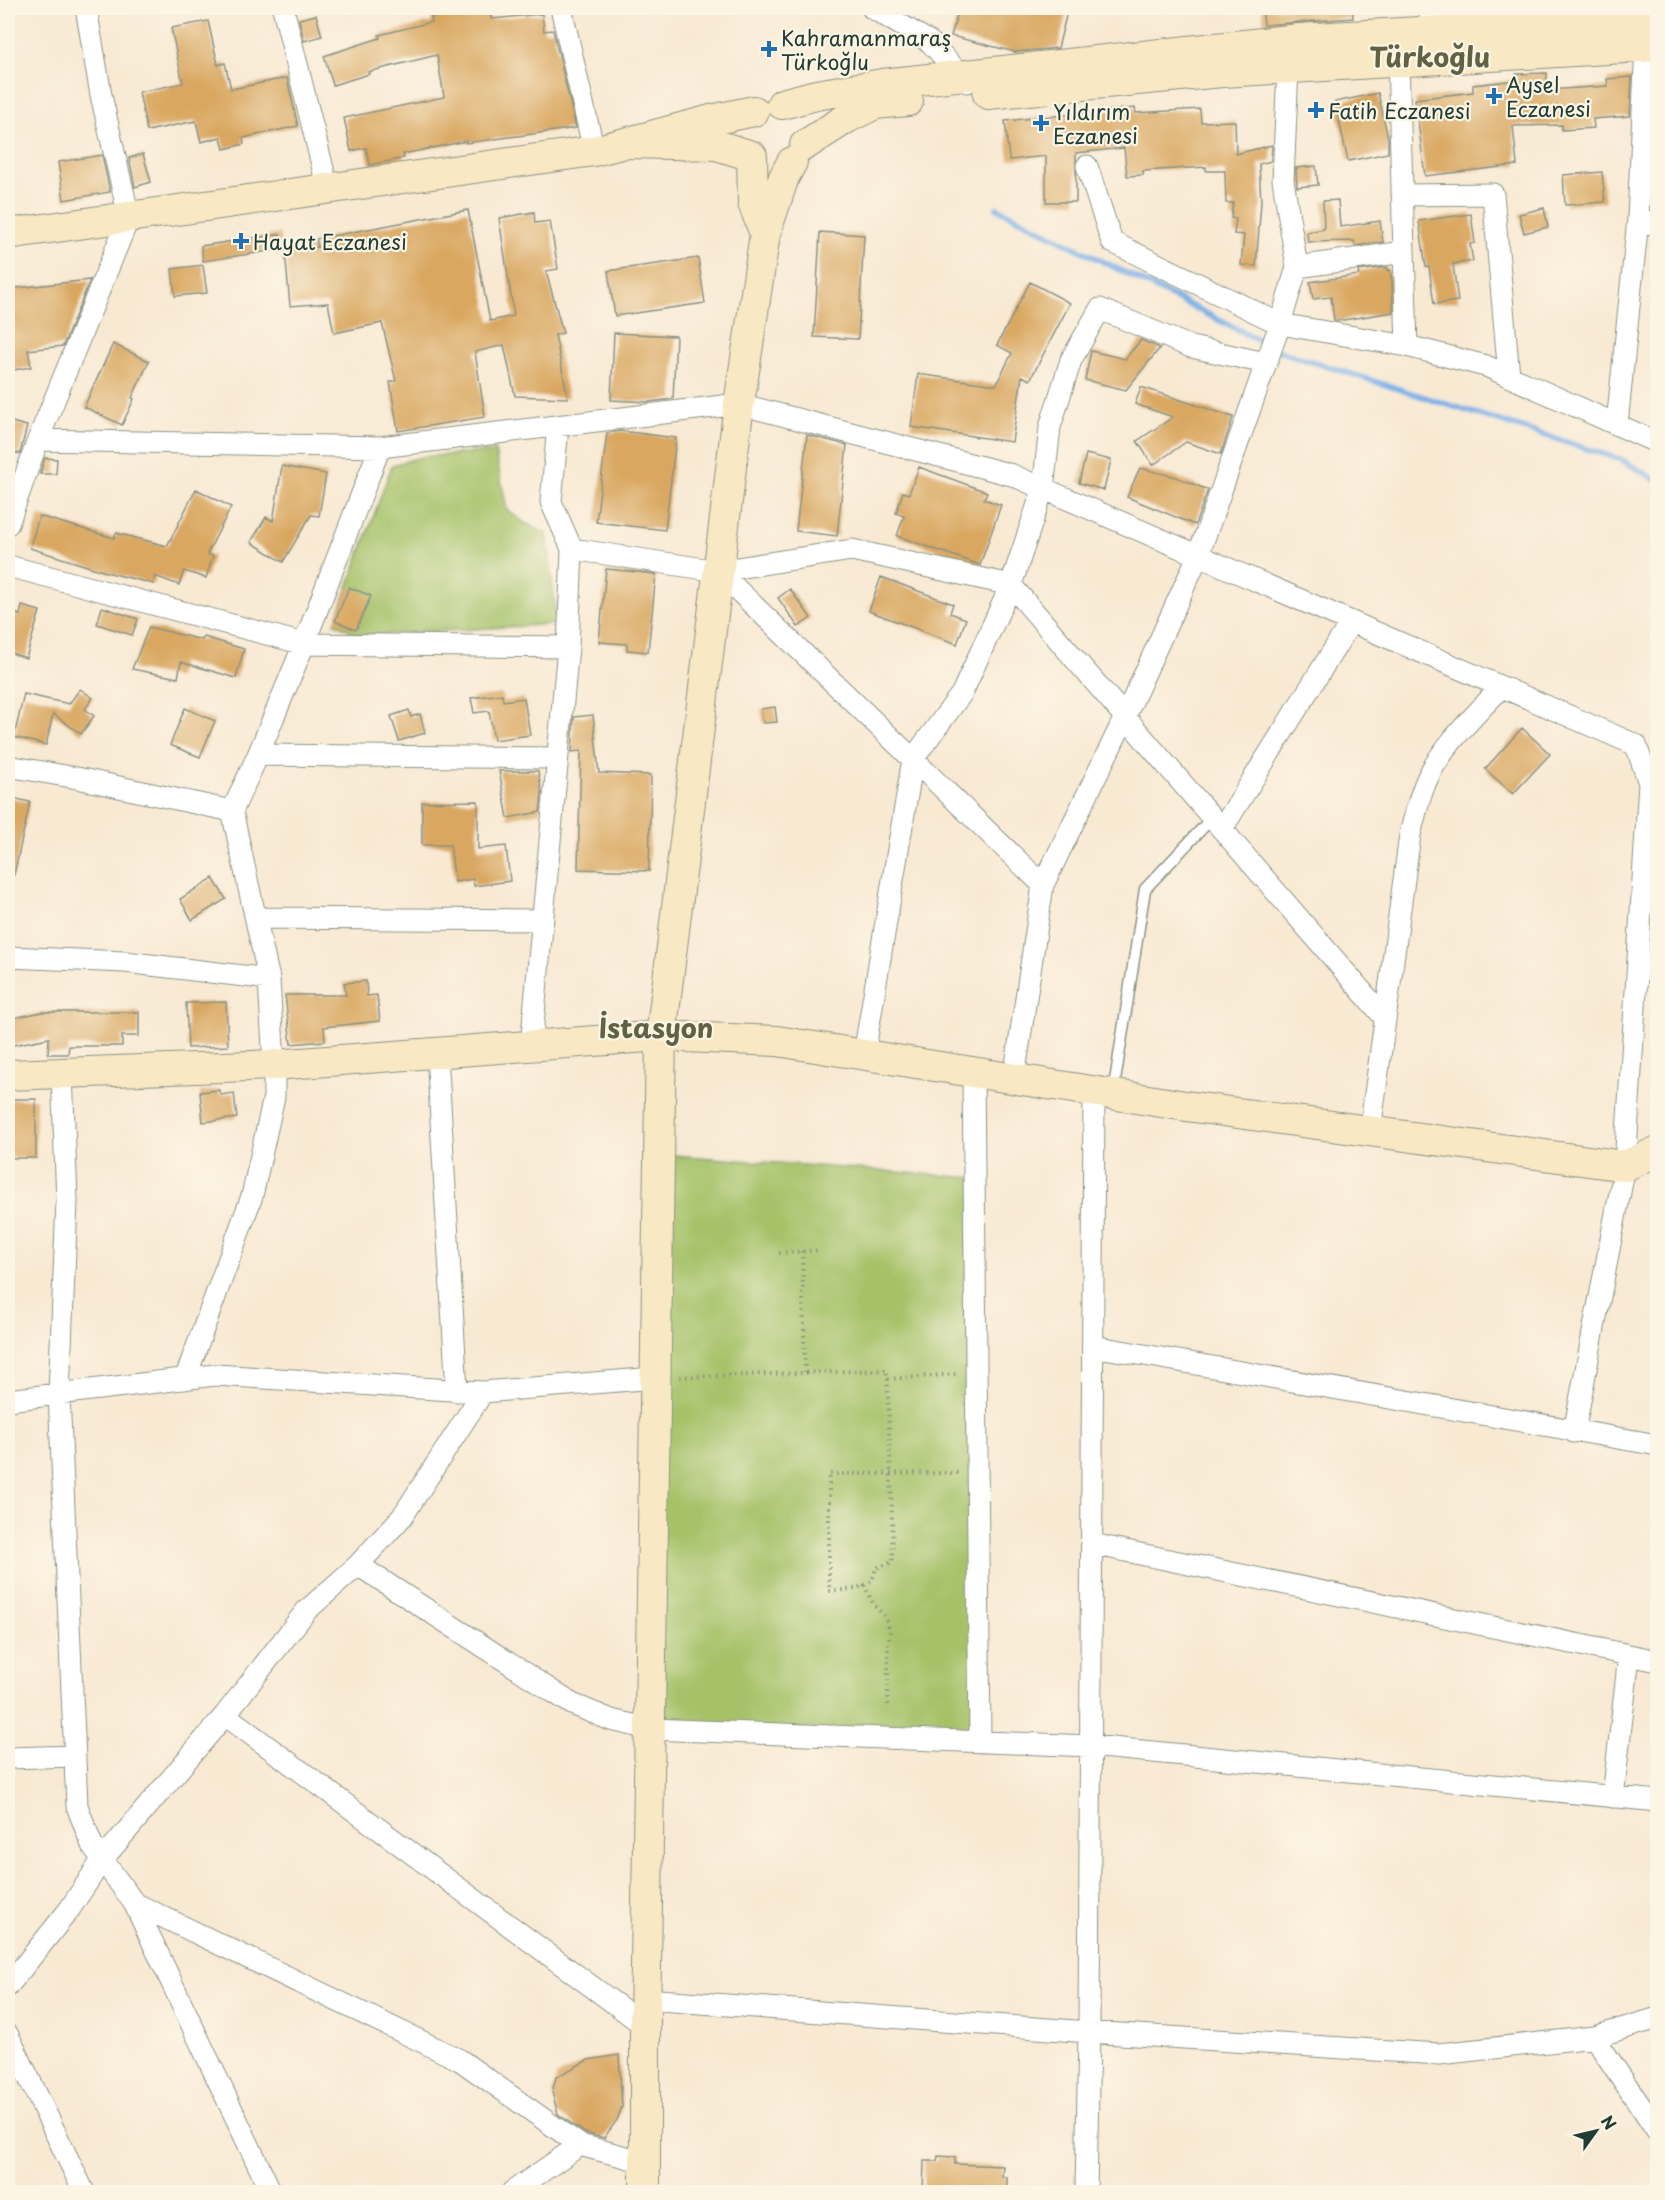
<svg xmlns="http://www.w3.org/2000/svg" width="1665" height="2200" viewBox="0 0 1665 2200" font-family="'Playpen Sans',sans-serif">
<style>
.green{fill:#a5c269;stroke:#62804e;stroke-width:1.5}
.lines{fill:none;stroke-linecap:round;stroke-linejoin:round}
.stream{stroke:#7bb0e8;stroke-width:6}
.building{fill:#d9a761}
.lane-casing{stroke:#8c9384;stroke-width:13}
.street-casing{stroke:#8c9384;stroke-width:23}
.secondary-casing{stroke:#8c9384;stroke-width:32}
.path{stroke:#8c9384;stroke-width:4;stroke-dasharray:1.5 4.5;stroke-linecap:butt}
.lane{stroke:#fff;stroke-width:10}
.street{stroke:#fff;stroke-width:21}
.secondary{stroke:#f8e8c3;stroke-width:30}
.poi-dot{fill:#1f6fb2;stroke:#fcf5e5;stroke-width:2}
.labels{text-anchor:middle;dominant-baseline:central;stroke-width:4.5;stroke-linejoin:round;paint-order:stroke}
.poi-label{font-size:21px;fill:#1f3d34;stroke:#fcf5e5;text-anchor:start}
.district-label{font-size:27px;font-weight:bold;fill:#606244;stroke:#fcf5e5}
</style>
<rect width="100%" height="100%" fill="#fcf5e5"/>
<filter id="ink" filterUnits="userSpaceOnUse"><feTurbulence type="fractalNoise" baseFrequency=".0167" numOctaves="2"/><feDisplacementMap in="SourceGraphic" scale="12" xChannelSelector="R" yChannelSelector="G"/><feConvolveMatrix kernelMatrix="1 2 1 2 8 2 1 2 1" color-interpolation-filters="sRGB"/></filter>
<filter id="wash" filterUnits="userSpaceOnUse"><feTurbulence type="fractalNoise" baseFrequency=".008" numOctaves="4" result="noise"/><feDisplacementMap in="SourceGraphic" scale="24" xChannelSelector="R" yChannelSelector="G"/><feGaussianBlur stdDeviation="1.35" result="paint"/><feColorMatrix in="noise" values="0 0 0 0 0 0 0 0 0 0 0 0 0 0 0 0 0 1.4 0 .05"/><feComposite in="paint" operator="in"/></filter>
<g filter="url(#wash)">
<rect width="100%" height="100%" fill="#f8e9d3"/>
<!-- green -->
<path class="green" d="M495 451 507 510 525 523 547 534 557 624 360 636 335 623 392 465 421 457Z
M672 1155 974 1178 980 1742 650 1729Z"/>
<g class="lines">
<!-- stream -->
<path class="stream" d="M997 208 1282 352 1622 460 1658 481"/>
</g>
<g id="blocks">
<!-- building -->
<path class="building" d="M489 8 491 19 542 14 544 31 553 30 576 128 466 143V141L403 154 404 158 370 165 366 148 351 151 344 118 444 97 437 55 368 72 369 74 333 85 324 56 380 38 379 35 432 22 431 17Z
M959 8H1068L1058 48 1015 52 951 36Z
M1262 8H1352L1353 18 1264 25Z
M316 15 322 36 304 41 299 19Z
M208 21 218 65 225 63 231 89 287 78 298 126 243 138 244 144 224 149 221 137 201 142 196 121 147 131 139 92 183 83 171 28Z
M1547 73V90L1608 86 1607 79 1632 77 1630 116 1593 119 1594 128 1562 130V125L1513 126 1517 165 1425 176 1415 99 1473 92V85L1516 80V74Z
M1378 93 1388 138V153L1348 161 1335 102Z
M1135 108 1136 113 1200 109 1201 122 1235 121 1236 154 1272 145 1271 161 1259 164 1261 202 1256 266 1241 265 1244 235 1234 234 1236 219 1231 218 1233 203H1226L1225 171H1206V167L1143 171V175L1127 176 1124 148 1076 153V202H1046V156L1009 160 1005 121Z
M143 154 151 182 135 187 129 158Z
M102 155 110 192 64 200 58 162Z
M1316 166 1318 185 1297 187 1296 168Z
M1602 172 1605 202 1565 205 1563 175Z
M1338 200 1340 227 1380 221 1383 242 1355 246 1354 241 1308 242 1307 232 1324 229 1323 201Z
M1544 208 1548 227 1524 233 1519 214Z
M468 210 490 321 514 316 499 218 534 212 535 223 550 221 558 269 546 271 563 333 555 335 568 398 515 396 504 345 475 352 485 417 398 431 390 382 396 381 382 323 334 333 328 303 290 306 285 251 318 247 316 239Z
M1471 214 1475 243 1470 244 1473 261 1453 264 1458 301 1434 304 1429 267H1426L1419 221Z
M820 232 864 235 858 339 814 337Z
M280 234 282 249 203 261 201 246Z
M698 258 705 303 615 316 608 271Z
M203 265 207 293 175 296 172 269Z
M1387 267 1388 271 1390 270 1392 283 1393 312 1337 321 1334 320 1331 297 1313 299 1310 282 1359 275 1358 271Z
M90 280 63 346 28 350 31 367 8 371V289Z
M1030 282 1070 303 1030 380 1022 376 1012 442 911 427 918 374 996 385 1012 353 997 345Z
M614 333 676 336 673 399 649 402 611 400Z
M1141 340 1160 348 1126 390 1085 380 1091 351 1125 359Z
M113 344 149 361 132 398 134 399 122 425 84 407Z
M1141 387 1233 417 1221 454 1186 442 1153 465 1137 441 1173 417 1135 404Z
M8 421 27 426 20 454 8 451Z
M620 431 676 438 665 530 596 522 607 433Z
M807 435 847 445 837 536 796 531Z
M1086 454 1111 460 1104 490 1079 483Z
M45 458 57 459 56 474H40Z
M282 466 326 474 319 516 311 515 283 562 251 542 266 517 273 521Z
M919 467 987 492 984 499 1001 505 980 565 897 536 904 516 896 513 903 492 909 494Z
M1140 468 1176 477 1208 490 1195 525 1127 497Z
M196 489 231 507 207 554 213 556 206 578 184 571 179 585 155 576 154 584 106 572 30 548 39 516 114 538 116 533 167 546Z
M606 569 656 574 648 652 627 650V644L599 642Z
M881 577 953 604 950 613 966 619 957 644 869 611Z
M349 587 371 596 356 630 335 621Z
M790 589 811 618 798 627 778 598Z
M22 606 40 611 26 658 8 652V611L20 615Z
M102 607 138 619 132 635 97 624Z
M149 627 202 640 204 637 244 649 236 678 181 662 178 678 132 669Z
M80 689 93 698 85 709 94 716 81 734 53 714 46 745 14 737 24 694 69 704Z
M502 694 503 701 524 698 530 735 494 740 489 711 474 713 471 698Z
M775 707 777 722 763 723 761 709Z
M185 708 215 721 200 757 170 745Z
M409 710 411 717 420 714 425 733 399 741 391 716Z
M593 715 599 773 651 775 649 871 578 869 581 751 572 752 574 717Z
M1522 728 1550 754 1513 794 1485 769Z
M499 771H538L542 793 540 812 508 818Z
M8 797 30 802 14 875 8 874Z
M478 801V849L506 846 510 881 474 886 473 879 455 882 450 845H422V802Z
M213 878 226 899 192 920 180 899Z
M366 981 367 996 377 995 380 1021 324 1027 325 1041 291 1044 285 995H346L344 983Z
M226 1002 228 1046 188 1048 186 1003Z
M42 1012H139V1036H122V1046H69L68 1054H48L49 1038 8 1046V1019Z
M219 1090 220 1095 234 1093 237 1118 203 1122 200 1092Z
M8 1099H36V1158H8Z
M619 2055 622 2107 617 2120 604 2138 585 2133 558 2114 552 2092 556 2077 588 2060Z
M938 2156 955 2157V2164L1003 2166 1002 2177H1007V2193H923L924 2161H937Z"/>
</g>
</g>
<g filter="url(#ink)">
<use href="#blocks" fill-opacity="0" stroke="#8c9384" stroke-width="1.5"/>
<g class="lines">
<defs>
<path id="lane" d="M1113 1094 1145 889 1212 818"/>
<path id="street" d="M283 8 328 189
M561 8 594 151
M872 8 930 42 967 82
M1430 8 1433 43
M1646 46 1638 219 1658 226
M1398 61 1407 346
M1087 166 1112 242 1280 324 1407 346 1486 366 1658 443
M1402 195 1493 194 1509 376
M1297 267 1404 252
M1617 424 1638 219
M38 440 380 447 739 404 1012 475 1636 745 1649 783 1625 1166 1574 1432
M8 524 38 440 129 217 101 95 86 8
M572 549 718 571 852 550 1011 585 1385 1018
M8 566 304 644 568 647
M718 571 1043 885
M258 755 557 758
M8 766 77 778 232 811
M1222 829 1351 622
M257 918 543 920
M8 957 125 962 269 979
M531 1046 568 647 572 549 551 502 558 426
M437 1053 457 1391
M864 1055 913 759 962 693 1011 585 1043 489 1050 427 1071 360 1100 309 1191 347 1266 363
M973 1072 980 1742
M62 1073 67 1201 59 1394 77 1806 92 1845 134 1903 271 2192
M1014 1078 1043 885 1125 717 1198 556 1280 324 1297 267 1283 180 1288 68
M1370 1131 1410 835C1415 815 1419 796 1428 777 1444 744 1476 715 1501 687
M1093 1346 1658 1445
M185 1379 252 1196 274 1097V1065L269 979 232 811 258 755 304 644 380 447
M8 1400 215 1375 483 1392 655 1378
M1092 1544 1658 1661
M358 1565 572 1704 611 1720 650 1729 1091 1746 1658 1801
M225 1715 645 2026
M8 1758 75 1756
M1613 1797 1629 1655
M134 1903 460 2060 580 2145 645 2162
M8 1986 69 1910 102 1860 225 1715 306 1611 358 1565 402 1517 483 1392
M646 1999 1089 2032 1439 2054 1594 2037 1658 2018
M8 2035 84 2192
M1594 2037 1658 2132
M512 2192 580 2145
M1086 2192 1089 2032 1094 1091"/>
<path id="secondary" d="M988 94 1223 72 1658 46
M782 104 816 95 882 84 1299 39 1658 18
M754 111 711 120 625 143 716 145 752 156 753 203 765 234
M805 145 847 118 875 104 908 101
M8 234 594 151 625 143
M8 1075 274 1065 661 1036 777 1041 1186 1106 1625 1166 1658 1151
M645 2192V2026L661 1036 739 404 765 234 784 177 792 162"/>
</defs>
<!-- lane casing -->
<use href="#lane" class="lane-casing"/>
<!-- street casing -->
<use href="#street" class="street-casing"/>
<!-- secondary casing -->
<use href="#secondary" class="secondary-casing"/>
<!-- path -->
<path class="path" d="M802 1251 805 1372
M779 1253 821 1250
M680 1377 887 1370C889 1434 892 1498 893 1562L876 1568 872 1581 856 1589 829 1591V1474L958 1473
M888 1379 957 1374
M864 1585 874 1605 886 1618 890 1631 888 1646V1706"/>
<!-- lane -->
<use href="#lane" class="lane"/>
<!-- street -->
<use href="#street" class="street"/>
<!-- secondary -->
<use href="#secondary" class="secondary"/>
</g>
</g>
<!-- markers -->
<g class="poi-dot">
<path d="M766 40h6v6h6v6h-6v6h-6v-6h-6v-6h6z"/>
<path d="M1491 87h6v6h6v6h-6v6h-6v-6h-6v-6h6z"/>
<path d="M1313 101h6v6h6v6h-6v6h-6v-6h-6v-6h6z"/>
<path d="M1038 114h6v6h6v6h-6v6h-6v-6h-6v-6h6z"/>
<path d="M238 232h6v6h6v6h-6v6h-6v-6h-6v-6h6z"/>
</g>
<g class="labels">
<!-- poi labels -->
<g class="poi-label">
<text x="781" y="37">Kahramanmaraş<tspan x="781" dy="24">Türkoğlu</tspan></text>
<text x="1506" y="84">Aysel<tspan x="1506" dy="24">Eczanesi</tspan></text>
<text x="1328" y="110">Fatih Eczanesi</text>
<text x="1053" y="111">Yıldırım<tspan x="1053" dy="24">Eczanesi</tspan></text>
<text x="253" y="241">Hayat Eczanesi</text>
</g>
<!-- district labels -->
<g class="district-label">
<text x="1430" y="55">Türkoğlu</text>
<text x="656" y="1026">İstasyon</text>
</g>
</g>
<!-- margin -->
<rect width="1665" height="2200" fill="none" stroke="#fcf5e5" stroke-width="30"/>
<!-- north arrow -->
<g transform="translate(1596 2131) rotate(56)" stroke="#fcf5e5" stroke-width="4.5" paint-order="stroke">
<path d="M0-4.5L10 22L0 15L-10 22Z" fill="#1f3d34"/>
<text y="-9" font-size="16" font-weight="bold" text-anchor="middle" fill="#1f3d34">N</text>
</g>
</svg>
